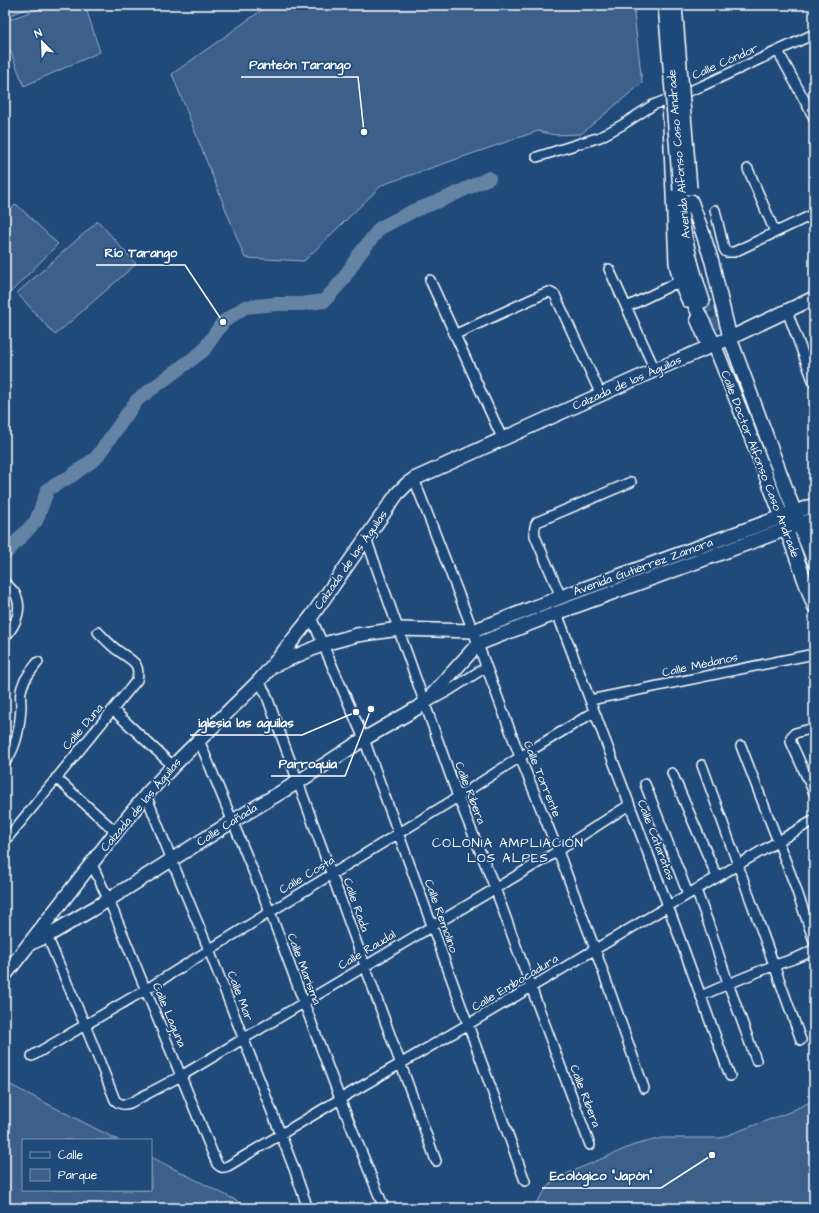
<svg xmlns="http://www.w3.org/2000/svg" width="819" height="1213" viewBox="0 0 819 1213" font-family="'Architects Daughter',sans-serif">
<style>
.green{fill:#3c618b;stroke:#9eb0c5}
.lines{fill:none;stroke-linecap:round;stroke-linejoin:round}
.river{stroke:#6583a4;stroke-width:14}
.secondary-tunnel{stroke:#41658e;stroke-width:13;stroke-dasharray:13 6;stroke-linecap:butt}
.street-casing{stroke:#fff;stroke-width:12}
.secondary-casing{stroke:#fff;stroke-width:16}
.street{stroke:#1f4a7a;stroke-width:9}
.secondary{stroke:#1f4a7a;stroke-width:13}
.secondary-bridge-casing{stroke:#fff;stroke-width:16;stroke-linecap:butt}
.secondary-bridge{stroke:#1f4a7a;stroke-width:13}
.labels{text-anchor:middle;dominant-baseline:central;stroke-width:3.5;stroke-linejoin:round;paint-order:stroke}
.street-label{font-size:12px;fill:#fff;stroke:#1f4a7a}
.neighbourhood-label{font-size:13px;letter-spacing:1px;fill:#fff;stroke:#1f4a7a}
.leader{fill:none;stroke:#fff;stroke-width:1.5}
.callout-dot{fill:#fff;stroke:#1f4a7a;stroke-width:1.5}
.callout-label{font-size:13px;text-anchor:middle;font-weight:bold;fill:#fff;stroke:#1f4a7a;stroke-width:3.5;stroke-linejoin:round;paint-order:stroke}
</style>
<rect width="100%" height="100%" fill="#1f4a7a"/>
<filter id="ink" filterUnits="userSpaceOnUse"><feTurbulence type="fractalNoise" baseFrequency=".025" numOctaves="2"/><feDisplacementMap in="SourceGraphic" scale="8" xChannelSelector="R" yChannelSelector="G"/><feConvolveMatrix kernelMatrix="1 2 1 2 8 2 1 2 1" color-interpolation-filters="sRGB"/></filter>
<g filter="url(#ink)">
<!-- green -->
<path class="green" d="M6 5H37L10 15Z
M49 5H85L100 52 24 86 5 37V21Z
M269 5H638L634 14 642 83 581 134 554 135 538 131 382 185 304 261 245 258 172 74Z
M16 204 58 244 5 298V215Z
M98 221 136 264 55 335 17 293Z
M5 1082 118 1140H23V1190H151V1157L251 1208H5Z
M814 1100V1208H532L554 1179 634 1145 662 1138H720L787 1113Z"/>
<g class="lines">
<!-- river -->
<path class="river" d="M5 554 36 521 48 489 71 476 96 458 137 400 203 351 223 322 245 307 276 304H301L324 301 342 281 358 256 380 228 413 211 444 199 489 178"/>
<!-- secondary-tunnel -->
<path class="secondary-tunnel" d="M703 301 719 343
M805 550 814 574"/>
<defs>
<path id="street" d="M778 51 814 118
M667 101 674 263 678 282 687 302
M537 157 600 137 622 125 653 105 702 86 814 34
M748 169 775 232
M715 210 724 249 726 252H734L814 214
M609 269 655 370
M430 280 503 440
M627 307 678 282
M787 311 814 383
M695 319 707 347
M454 335 543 294 549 292 555 295 601 395
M414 479 473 631 520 757 558 851 595 949 644 1088
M366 538 458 797 495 888 531 987 590 1145
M5 583C8 586 12 589 14 592 24 607 16 625 5 637
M561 597 535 536C534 530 534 526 537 522L631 482
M557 613 668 906 730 1076
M311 617 364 739 525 1181
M259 681 266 694 436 1161
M590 700 814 654
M430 701 450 690 486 667
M113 710 173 766
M814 728 795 733 791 737V742L814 793
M199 740 270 912 340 1099 384 1208
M741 746 794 883 814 941
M5 762C17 748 20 725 21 707 21 702 20 696 21 691 23 680 31 671 38 662
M702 765 801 1040
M672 773 717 877
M56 778 116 832
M645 784 688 894
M146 795 177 873 209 950 293 1166 307 1206
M5 841 137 680C141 663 132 661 120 652 112 647 105 639 98 632
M92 864 113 910 217 1164C221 1168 223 1168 228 1166L340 1099 467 1025 814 820
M696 890 709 925 728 983 756 1060
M47 936 85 1025 115 1100C120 1105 124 1105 130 1103L181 1076 558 851 629 805
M701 996C725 985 750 975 775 965 786 961 807 956 814 948
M32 1056 145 990 270 912 458 797 520 757 594 712"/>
<path id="secondary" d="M680 190C681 200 681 209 682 219 686 247 694 274 703 301
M691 201 702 231 712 262 730 338 799 524 814 561
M682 219 679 229V254L683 275 695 306 714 344 742 414 782 517 814 606
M275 665 324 644 357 635 399 629 473 631 561 597 814 505
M31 943 47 936 108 900 233 821 298 782 364 739 424 704 478 644 557 613 814 519
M5 975 116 832 146 795 173 766 259 681 273 665 311 617 397 494 407 484 414 479 655 370 730 338 814 298"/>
</defs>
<!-- street casing -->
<use href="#street" class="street-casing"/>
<!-- secondary casing -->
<use href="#secondary" class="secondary-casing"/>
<!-- street -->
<use href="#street" class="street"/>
<!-- secondary -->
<use href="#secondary" class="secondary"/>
<defs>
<path id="secondary-bridge" d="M665 5 680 190
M675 5 690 188"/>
</defs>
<!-- secondary-bridge casing -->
<use href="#secondary-bridge" class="secondary-bridge-casing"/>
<!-- secondary-bridge -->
<use href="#secondary-bridge" class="secondary-bridge"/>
</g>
</g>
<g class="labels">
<!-- street labels -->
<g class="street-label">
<text transform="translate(725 62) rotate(-24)">Calle Cóndor</text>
<text transform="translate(679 154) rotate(-95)">Avenida Alfonso Caso Andrade</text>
<text transform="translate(627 383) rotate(-24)">Calzada de las Águilas</text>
<text transform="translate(760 464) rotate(69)">Calle Doctor Alfonso Caso Andrade</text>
<text transform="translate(351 560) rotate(-55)">Calzada de las Águilas</text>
<text transform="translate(643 567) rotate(-20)">Avenida Gutiérrez Zamora</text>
<text transform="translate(700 665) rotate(-12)">Calle Médanos</text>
<text transform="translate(83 727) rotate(-50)">Calle Duna</text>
<text transform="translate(542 779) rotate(68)">Calle Torrente</text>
<text transform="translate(470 793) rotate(69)">Calle Ribera</text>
<text transform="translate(141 805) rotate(-50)">Calzada de las Águilas</text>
<text transform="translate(227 825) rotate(-32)">Calle Cañada</text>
<text transform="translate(656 840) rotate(69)">Calle Cataratas</text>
<text transform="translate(307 875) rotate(-31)">Calle Costa</text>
<text transform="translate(356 905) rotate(71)">Calle Rada</text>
<text transform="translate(441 916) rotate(70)">Calle Remolino</text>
<text transform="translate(367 950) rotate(-31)">Calle Raudal</text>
<text transform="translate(304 969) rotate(69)">Calle Marisma</text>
<text transform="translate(515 983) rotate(-31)">Calle Embocadura</text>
<text transform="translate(240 996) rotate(69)">Calle Mar</text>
<text transform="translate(169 1015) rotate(67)">Calle Laguna</text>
<text transform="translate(585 1096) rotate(69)">Calle Ribera</text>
</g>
<!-- neighbourhood labels -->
<g class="neighbourhood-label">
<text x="508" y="843">COLONIA AMPLIACIÓN<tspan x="508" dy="15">LOS ALPES</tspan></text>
</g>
</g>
<!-- callouts -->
<path class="leader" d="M364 132L358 77H241M223 322L185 265H96M356 712L302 735H190M371 709L345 776H271M712 1155L661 1188H542"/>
<g class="callout-dot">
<circle cx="364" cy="132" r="4"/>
<circle cx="223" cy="322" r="4"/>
<circle cx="356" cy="712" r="4"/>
<circle cx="371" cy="709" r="4"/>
<circle cx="712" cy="1155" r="4"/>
</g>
<g class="callout-label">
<text x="300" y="69">Panteón Tarango</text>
<text x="141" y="257">Río Tarango</text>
<text x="246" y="727">iglesia las aguilas</text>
<text x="308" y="768">Parroquia</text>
<text x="601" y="1180">Ecológico "Japón"</text>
</g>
<!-- margin -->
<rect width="819" height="1213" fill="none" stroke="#1f4a7a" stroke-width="20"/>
<rect x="10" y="10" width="799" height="1193" fill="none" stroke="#fff" stroke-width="1.5" filter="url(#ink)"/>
<!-- legend -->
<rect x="22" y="1139" width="130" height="52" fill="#1f4a7a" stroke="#7992af"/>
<rect x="30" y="1152" width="20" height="6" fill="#1f4a7a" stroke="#7992af"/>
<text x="58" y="1159" font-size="12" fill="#ffffff">Calle</text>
<rect x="30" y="1169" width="20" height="12" fill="#3c618b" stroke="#7992af"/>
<text x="58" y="1179" font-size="12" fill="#ffffff">Parque</text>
<!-- north arrow -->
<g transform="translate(42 42) rotate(336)" stroke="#1f4a7a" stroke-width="3" paint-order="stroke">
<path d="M0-3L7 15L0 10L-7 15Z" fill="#ffffff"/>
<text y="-6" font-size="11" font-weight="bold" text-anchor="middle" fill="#ffffff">N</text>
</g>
</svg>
